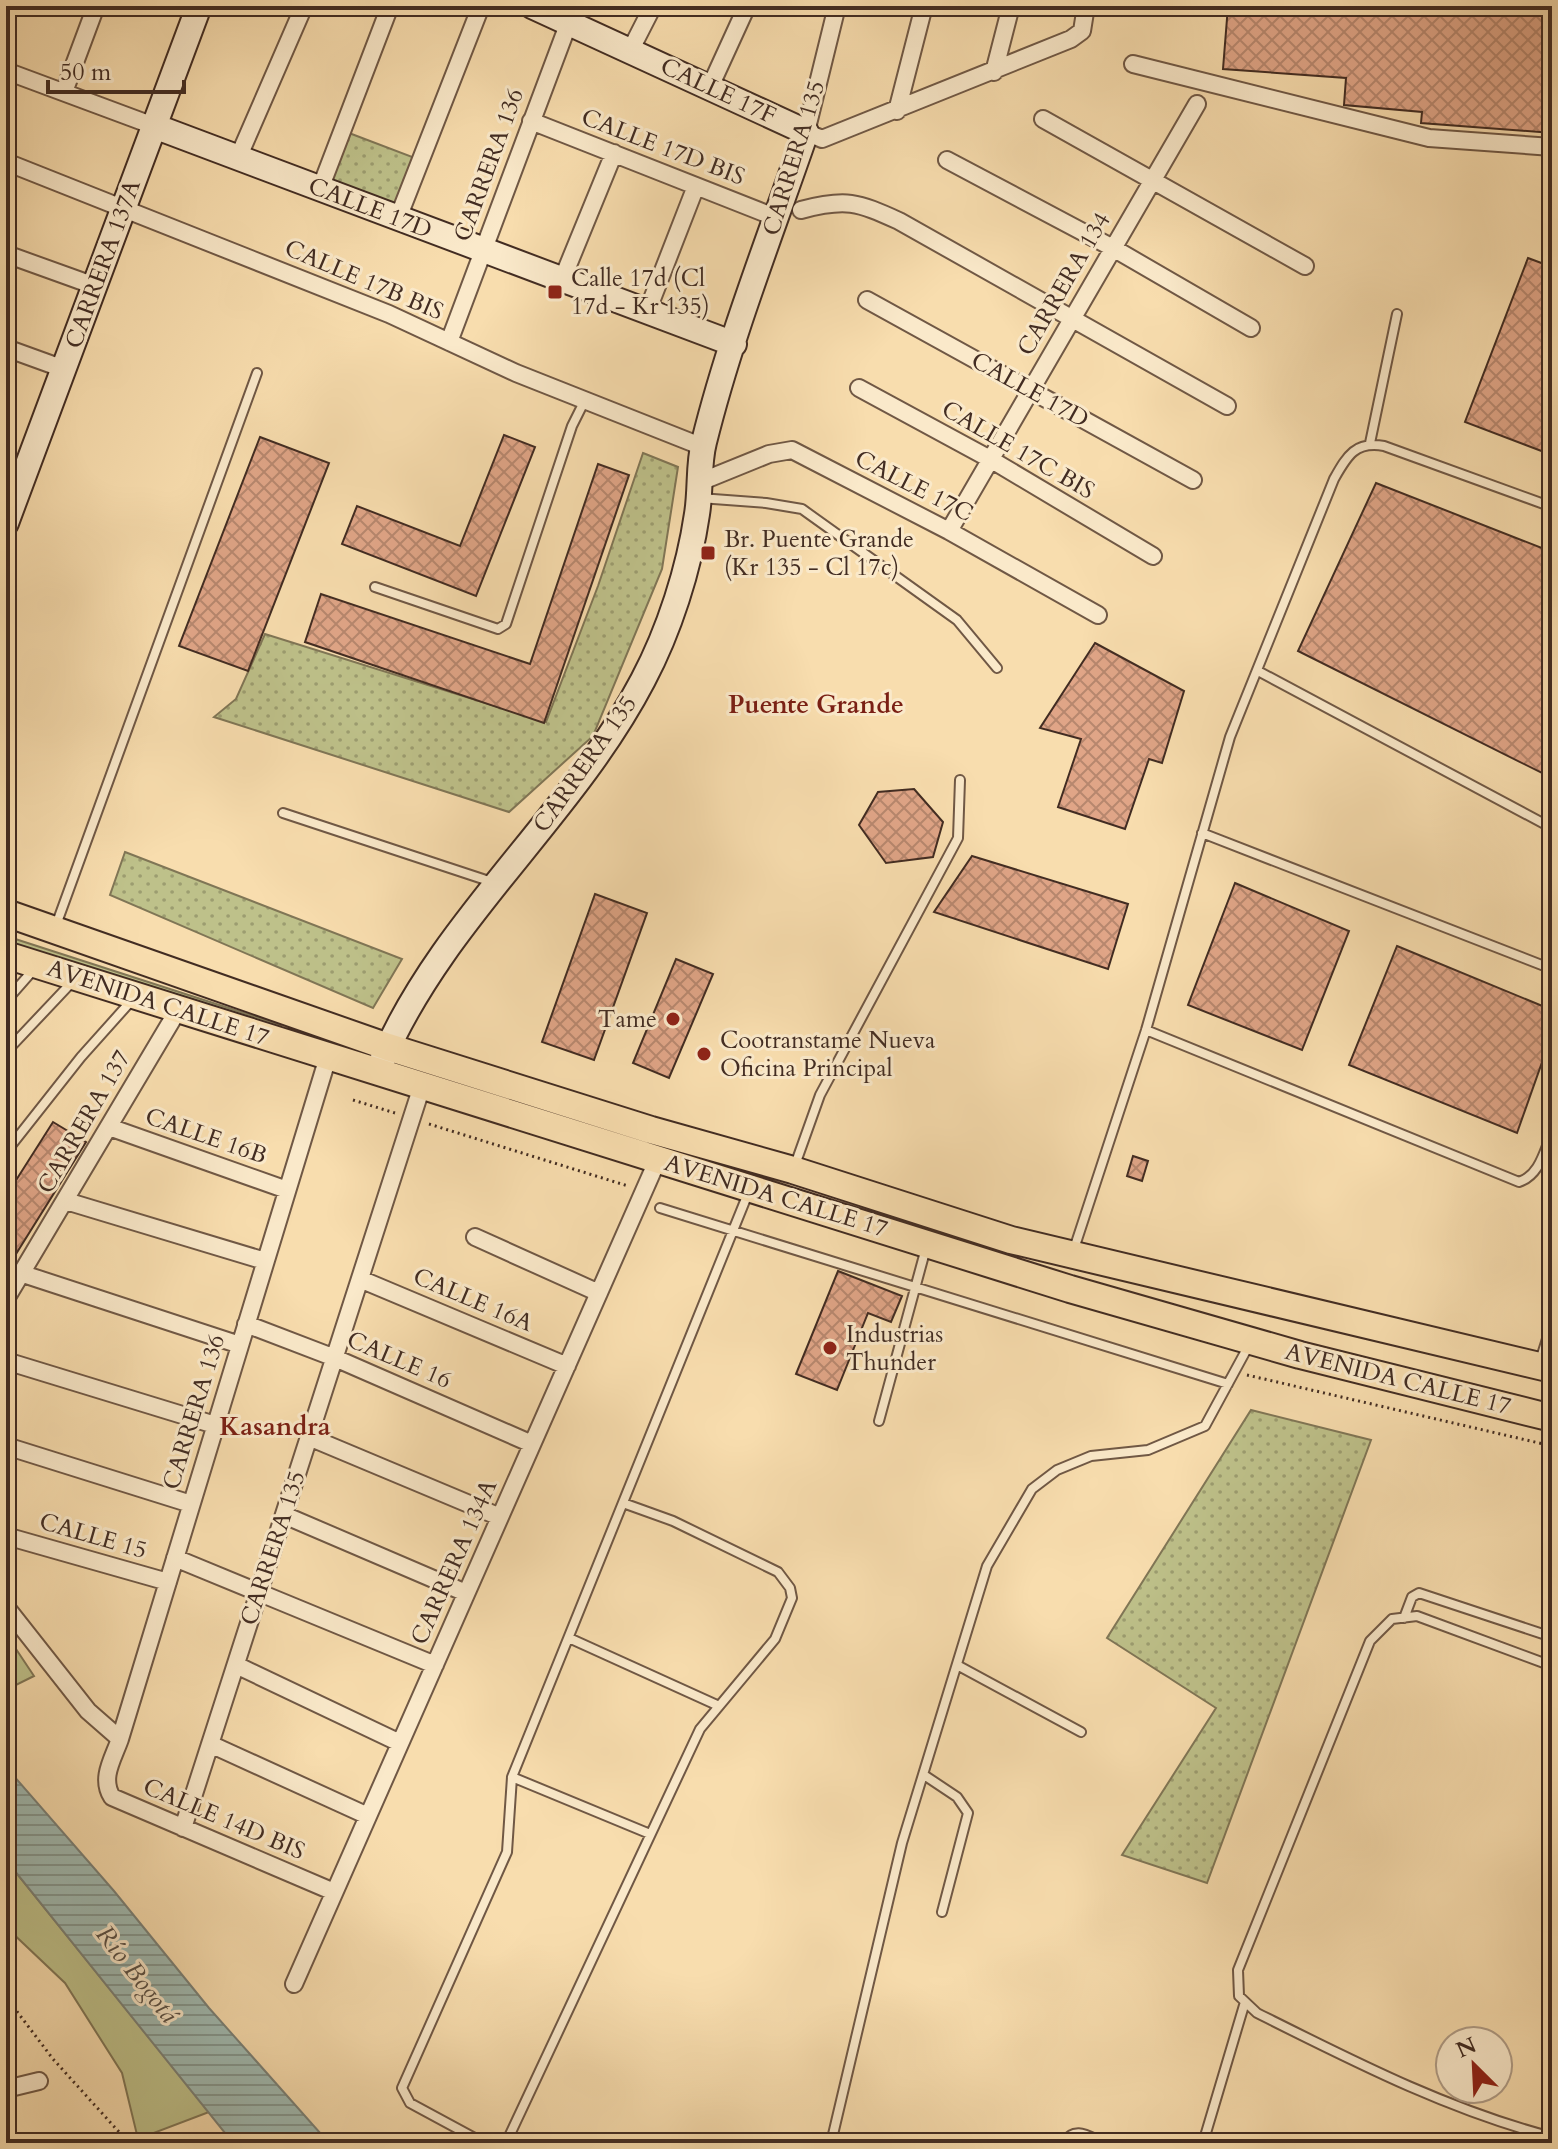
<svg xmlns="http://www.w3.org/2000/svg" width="1558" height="2149" viewBox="0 0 1558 2149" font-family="Cardo,serif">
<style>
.grass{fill:#bec18a;stroke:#807656;stroke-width:2}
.park{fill:url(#park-dots);stroke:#807656;stroke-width:2}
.water{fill:url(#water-rules);stroke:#7a8178;stroke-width:2}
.building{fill:url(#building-cross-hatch);stroke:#422c22;stroke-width:2}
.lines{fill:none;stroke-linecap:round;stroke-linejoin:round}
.lane-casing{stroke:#705845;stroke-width:12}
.street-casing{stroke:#705845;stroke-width:20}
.secondary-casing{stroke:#422c22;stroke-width:28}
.primary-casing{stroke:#422c22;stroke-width:30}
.path{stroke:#422c22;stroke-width:3;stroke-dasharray:2 4;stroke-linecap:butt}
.lane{stroke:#fae9ca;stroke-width:8}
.street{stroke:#fae9ca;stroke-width:16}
.secondary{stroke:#fae9ca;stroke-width:24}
.primary{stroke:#f8ddae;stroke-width:26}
.poi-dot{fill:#8f2418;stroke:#fae9ca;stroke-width:3}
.labels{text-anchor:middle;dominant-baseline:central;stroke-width:6;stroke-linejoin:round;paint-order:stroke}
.street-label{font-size:24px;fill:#422c22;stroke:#fae9ca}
.poi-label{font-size:24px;fill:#422c22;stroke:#fae9ca;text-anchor:start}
.neighbourhood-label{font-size:26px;font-weight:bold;fill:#7a1f14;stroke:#fae9ca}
.water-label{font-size:26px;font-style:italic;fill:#595046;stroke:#fae9ca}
</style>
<defs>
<pattern id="park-dots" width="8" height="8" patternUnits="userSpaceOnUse" patternTransform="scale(2)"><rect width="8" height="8" fill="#bec18a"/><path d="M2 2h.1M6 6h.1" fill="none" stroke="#9c9d70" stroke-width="1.8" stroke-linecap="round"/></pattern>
<pattern id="water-rules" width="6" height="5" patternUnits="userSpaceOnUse" patternTransform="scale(2)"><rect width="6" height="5" fill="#9fbab2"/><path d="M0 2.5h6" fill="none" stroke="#839790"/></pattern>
<pattern id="building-cross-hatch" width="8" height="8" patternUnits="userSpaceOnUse" patternTransform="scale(2)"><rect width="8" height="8" fill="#e0a587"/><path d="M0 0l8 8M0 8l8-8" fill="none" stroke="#b7876e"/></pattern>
</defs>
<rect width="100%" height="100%" fill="#f8ddae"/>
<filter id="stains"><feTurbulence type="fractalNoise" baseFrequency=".0025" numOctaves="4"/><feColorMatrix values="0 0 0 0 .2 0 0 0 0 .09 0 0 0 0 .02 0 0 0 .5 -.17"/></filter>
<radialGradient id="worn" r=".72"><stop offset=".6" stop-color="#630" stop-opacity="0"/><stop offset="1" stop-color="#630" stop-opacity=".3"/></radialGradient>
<!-- grass -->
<path class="grass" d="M6 936 281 1025 279 1033 6 951Z
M6 1634 34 1676 6 1690Z
M6 1860 209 2112 138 2139 122 2073 65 1983 6 1927Z"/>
<!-- park -->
<path class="park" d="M349 133 415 158 395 211 329 186Z
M643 453 678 467 662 569 593 736 509 812 214 717 236 699 265 634 546 722 598 586Z
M125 852 402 959 373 1008 110 895Z
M1251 1410 1371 1440 1207 1883 1122 1855 1216 1708 1107 1638Z"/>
<!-- water -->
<path class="water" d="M6 1767 114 1891 209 2008 329 2143H233L6 1860Z"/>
<!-- building -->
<path class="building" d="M1228 6H1552V133L1421 123 1422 112 1344 105 1346 78 1223 69Z
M1528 258 1552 267V455L1465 422Z
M504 435 535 447 476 596 342 544 357 506 460 546Z
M260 437 329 463 248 671 179 646Z
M598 464 629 475 544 723 305 642 321 594 530 664Z
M1376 483 1552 552V778L1298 651Z
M1095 643 1184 691 1162 763 1149 759 1125 829 1058 807 1081 739 1040 728Z
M914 789 943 822 933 857 886 863 859 825 878 792Z
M972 856 1128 904 1108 969 934 912Z
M1235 883 1349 931 1302 1050 1188 1005Z
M595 894 647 913 594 1060 542 1042Z
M1397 946 1552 1010V1034L1517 1133 1349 1065Z
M676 959 713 974 669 1078 633 1063Z
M53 1122 86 1142 6 1270V1196Z
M1133 1156 1148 1161 1142 1181 1127 1176Z
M838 1271 902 1296 891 1322 868 1313 837 1390 796 1374Z"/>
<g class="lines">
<defs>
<path id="lane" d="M1370 443 1397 314
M700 498 766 503 802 509 957 620 997 668
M375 587 498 629 506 624 572 426 585 400
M1258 671 1552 828
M283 813 492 882
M1202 833 1552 969
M55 928 257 373
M6 1001 35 968
M1146 1030 1519 1182C1540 1175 1544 1151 1552 1133
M6 1052 74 980
M6 1152 81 1057 132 1000
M795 1165 820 1095 958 838 960 780
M660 1208 1228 1384
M1073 1252 1146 1030 1230 737 1334 479C1347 456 1355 441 1384 446L1552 507
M1540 1361 1552 1323
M879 1421 926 1248
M1404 1618 1412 1597 1419 1593 1552 1637
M569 1638 719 1706
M957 1665 1081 1732
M1552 1666 1417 1616 1392 1619 1370 1641 1238 1970 1239 1996 1257 2013C1353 2061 1448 2110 1552 2137
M924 1775 957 1797 968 1813 942 1912
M512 1777 650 1834
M484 2143 410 2103 402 2088 507 1852 512 1777 749 1191
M506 2143 700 1729 775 1639 792 1598 790 1588 778 1572 673 1521 623 1503
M831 2143 902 1843 987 1566 1032 1489 1057 1470 1091 1456 1148 1450 1205 1426 1249 1345
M1063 2143C1075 2125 1088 2136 1104 2143
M1203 2143 1245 2002"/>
<path id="street" d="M837 6 806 132 822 139 1071 39 1082 31 1086 6
M6 9 7 6
M630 51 653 6
M1133 64 1429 138 1552 147
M6 71 154 126
M994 72 1011 6
M710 87 747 6
M64 92 96 6
M897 111 924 6
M1043 119 1305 266
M531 121 777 218
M238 158 304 6
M947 160 1113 248 1251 328
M6 162 389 314 516 373 703 447
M320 189 390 6
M801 210C846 198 857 202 899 221L1227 406
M398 218 481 6
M6 254 95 286
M562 280 614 153
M867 300 1193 480
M647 312 696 186
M449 342 575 6
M6 348 64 369
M859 388 990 459 1153 556
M700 482 769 454 792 450 949 531 1098 615
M949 531 1197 104
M328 1057 120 1739C113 1759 100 1778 112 1797L334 1892
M109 1127 287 1190
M66 1201 265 1261
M475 1237 599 1293
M23 1274 240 1345
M360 1279 567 1366
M6 1299 178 1010
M246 1324 335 1358 532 1444
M6 1361 215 1425
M309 1437 500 1517
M6 1446 191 1504
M284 1515 466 1593
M6 1536 168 1582
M175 1558 435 1665
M6 1607 88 1711 120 1739
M236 1665 400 1743
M210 1744 368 1816
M183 1828 422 1086
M294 1984 658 1159
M6 2089 39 2081"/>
<path id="secondary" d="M154 126 734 344
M6 523 199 6
M381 1063C442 919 571 818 643 680 669 631 689 569 697 514 701 490 698 465 704 442 730 337 771 234 806 132L532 6"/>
<path id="primary" d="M6 913 388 1047 651 1130 793 1170 1011 1240 1552 1369
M6 955 1070 1289 1300 1355 1552 1418"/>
</defs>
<!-- lane casing -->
<use href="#lane" class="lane-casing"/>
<!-- street casing -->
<use href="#street" class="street-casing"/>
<!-- secondary casing -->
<use href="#secondary" class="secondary-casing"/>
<!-- primary casing -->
<use href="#primary" class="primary-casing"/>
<!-- path -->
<path class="path" d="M353 1100 395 1113
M429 1124 628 1186
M1247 1375 1552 1446
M6 1997 53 2059 129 2143"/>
<!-- lane -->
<use href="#lane" class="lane"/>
<!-- street -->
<use href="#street" class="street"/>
<!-- secondary -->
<use href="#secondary" class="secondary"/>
<!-- primary -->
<use href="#primary" class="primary"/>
</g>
<!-- markers -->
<g class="poi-dot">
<rect x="547" y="284" width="16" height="16" rx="4"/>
<rect x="700" y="545" width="16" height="16" rx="4"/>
<circle cx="673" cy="1019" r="8"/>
<circle cx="704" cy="1054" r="8"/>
<circle cx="830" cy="1348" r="8"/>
</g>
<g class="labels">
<!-- street labels -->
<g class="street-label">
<text transform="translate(718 91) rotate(25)">CALLE 17F</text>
<text transform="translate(663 147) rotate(21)">CALLE 17D BIS</text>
<text transform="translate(794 158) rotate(-73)">CARRERA 135</text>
<text transform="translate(489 165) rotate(-70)">CARRERA 136</text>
<text transform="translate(370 208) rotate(21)">CALLE 17D</text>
<text transform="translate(103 264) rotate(-70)">CARRERA 137A</text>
<text transform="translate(364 280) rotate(23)">CALLE 17B BIS</text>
<text transform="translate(1064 284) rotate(-60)">CARRERA 134</text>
<text transform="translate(1030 390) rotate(29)">CALLE 17D</text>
<text transform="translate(1018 450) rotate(30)">CALLE 17C BIS</text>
<text transform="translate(914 486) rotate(27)">CALLE 17C</text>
<text transform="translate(585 764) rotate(-55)">CARRERA 135</text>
<text transform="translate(158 1003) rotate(18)">AVENIDA CALLE 17</text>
<text transform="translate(84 1122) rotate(-60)">CARRERA 137</text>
<text transform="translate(206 1136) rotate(19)">CALLE 16B</text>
<text transform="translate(776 1196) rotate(17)">AVENIDA CALLE 17</text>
<text transform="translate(473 1300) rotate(23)">CALLE 16A</text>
<text transform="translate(399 1360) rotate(23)">CALLE 16</text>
<text transform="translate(1398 1379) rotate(14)">AVENIDA CALLE 17</text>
<text transform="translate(194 1412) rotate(-73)">CARRERA 136</text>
<text transform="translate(93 1536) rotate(16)">CALLE 15</text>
<text transform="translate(273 1548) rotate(-72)">CARRERA 135</text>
<text transform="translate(454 1562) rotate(-66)">CARRERA 134A</text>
<text transform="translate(224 1819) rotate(23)">CALLE 14D BIS</text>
</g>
<!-- poi labels -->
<g class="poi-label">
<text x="571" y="278">Calle 17d (Cl<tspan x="571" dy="28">17d - Kr 135)</tspan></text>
<text x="724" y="539">Br. Puente Grande<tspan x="724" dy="28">(Kr 135 - Cl 17c)</tspan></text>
<text x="657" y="1019" text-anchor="end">Tame</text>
<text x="720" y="1040">Cootranstame Nueva<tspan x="720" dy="28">Oficina Principal</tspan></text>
<text x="846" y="1334">Industrias<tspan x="846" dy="28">Thunder</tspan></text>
</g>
<!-- neighbourhood labels -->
<g class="neighbourhood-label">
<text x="816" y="704">Puente Grande</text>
<text x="275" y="1426">Kasandra</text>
</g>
<!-- water labels -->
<g class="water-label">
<text transform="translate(137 1974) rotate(52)">Río Bogotá</text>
</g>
</g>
<!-- margin -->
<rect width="1558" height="2149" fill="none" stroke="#f8ddae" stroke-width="32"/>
<rect x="8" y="8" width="1542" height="2133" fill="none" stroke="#422c22" stroke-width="4"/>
<rect x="16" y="16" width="1526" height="2117" fill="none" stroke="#422c22" stroke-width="2"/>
<!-- north arrow -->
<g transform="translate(1474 2065) rotate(336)"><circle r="38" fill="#fae9ca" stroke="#b09d87" stroke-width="2"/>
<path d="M0-6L14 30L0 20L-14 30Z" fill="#8f2418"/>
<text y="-12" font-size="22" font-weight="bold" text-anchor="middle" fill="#422c22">N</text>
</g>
<!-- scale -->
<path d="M48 80v12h136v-12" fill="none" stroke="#422c22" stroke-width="4"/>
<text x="60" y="80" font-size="24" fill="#422c22" stroke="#fae9ca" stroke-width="6" paint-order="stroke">50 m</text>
<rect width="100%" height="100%" filter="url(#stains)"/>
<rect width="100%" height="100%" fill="url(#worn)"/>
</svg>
